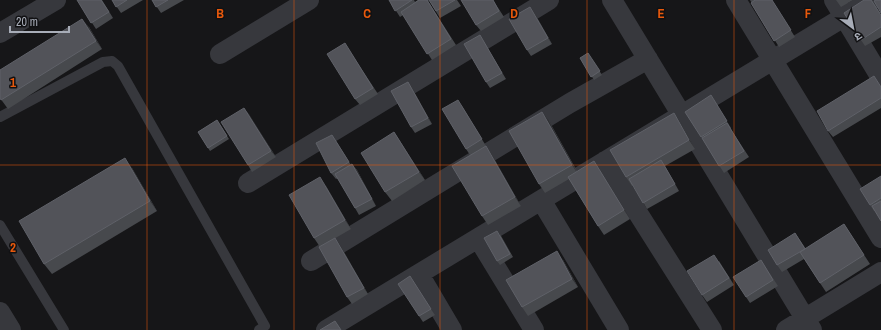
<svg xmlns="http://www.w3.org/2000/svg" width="881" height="330" viewBox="0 0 881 330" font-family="'Archivo Narrow','Noto Sans Devanagari',sans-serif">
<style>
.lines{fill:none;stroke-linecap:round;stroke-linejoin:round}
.service{stroke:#37383d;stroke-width:10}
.minor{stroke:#37383d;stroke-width:20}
.wall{fill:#47494d}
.shaded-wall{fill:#2f3033}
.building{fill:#525359;stroke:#5f6168}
.grid{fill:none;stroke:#e8590c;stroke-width:1;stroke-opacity:0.55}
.grid-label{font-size:13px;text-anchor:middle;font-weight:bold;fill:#e8590c;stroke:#111113;stroke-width:3;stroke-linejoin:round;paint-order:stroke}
</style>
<rect width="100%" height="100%" fill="#161618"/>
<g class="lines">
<!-- service -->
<path class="service" d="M0 117 103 62 112 61 118 66 265 326 259 330
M0 225 64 330"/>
<!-- minor -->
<path class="minor" d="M612 0 812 330
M736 0 881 238
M834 0 881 78
M0 33 56 0
M220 54 309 0
M605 161 712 330
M248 183 549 0
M541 200 619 330
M478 238 534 330
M311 261 570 103 648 59
M419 274 452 330
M0 312 11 330
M326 330 872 0
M786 330 881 272"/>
</g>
<!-- wall -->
<path class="wall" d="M77 0H102L113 18 96 29Z
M112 0H143L121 13Z
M152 0H184L161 13Z
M389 0H414L415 2 418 0H429L428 1 456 45 432 60 403 15 400 17Z
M429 0H457L461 6 440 18Z
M493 0 504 17 481 31 476 25Z
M750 0H772L795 37 779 47Z
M836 0H853L841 7Z
M872 0 881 15V37L865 46 861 40Z
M530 7 535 14 552 44 531 56 527 50Z
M89 27 102 49 8 109 0 98Z
M480 35 484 42 506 79 490 88 486 82Z
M349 50 378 94 360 105 355 99Z
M588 53 602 75 594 80 580 58Z
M408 82 412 88 432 124 415 133 411 127Z
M881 86V108L833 137 828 131Z
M715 102 731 128H730L749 157 724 173 701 137Z
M462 106 486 146 476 152 492 155 521 206 488 225 482 216 470 155 466 149Z
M244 108 276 157 252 172 248 165Z
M217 120 229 139 210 151 198 132Z
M549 121 577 171 600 170 630 219 604 235 598 226 569 179 545 193 539 184Z
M680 122 695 149 665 166 679 191 647 209 633 185 632 186 626 177Z
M394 132 425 180 392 201 385 192Z
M336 141 351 165 352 164 357 170 376 206 359 215 355 208 338 178 336 179 331 173Z
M132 168 157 211 52 274 44 264Z
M881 176V221L875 211H874L870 205Z
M326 186 351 229 320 247 314 238Z
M844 224 870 264 826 292 804 259 782 272 777 265 795 233 806 249Z
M500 234 513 257 500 265 497 261Z
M340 245 368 294 352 304 347 297Z
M563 260 578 287 528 316 522 307Z
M761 260 778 286 750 303 746 297Z
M719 261 734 285 707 302 702 295Z
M410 276 435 315 423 322 419 316Z"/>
<!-- shaded-wall -->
<path class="shaded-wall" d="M530 7 535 14 552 44 548 38Z
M82 19 89 27 102 49 96 41Z
M408 82 412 88 432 124 428 118Z
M711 95 715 102 731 128 727 121Z
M244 108 249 114 276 157 271 151Z
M542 112 549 121 578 174 572 165Z
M674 113 680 122 695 149 689 140Z
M394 132 400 141 425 180 419 172Z
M486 146 492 155 521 206 515 197Z
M125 158 132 168 157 211 150 201Z
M594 161 600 170 630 219 624 210Z
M352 164 357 170 376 206Z
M320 177 326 186 351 229 345 220Z
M335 238 340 245 368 294 364 288Z
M557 251 563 260 578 287 572 279Z
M410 276 415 283 435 315 431 309Z"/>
<!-- building -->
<path class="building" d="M77 0H101L109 12 91 23Z
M112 0H127L116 7Z
M152 0H168L156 7Z
M389 0H412L395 11Z
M419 0H427L451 39 427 54 401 12Z
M429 0H455L436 11Z
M461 0H493L499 11 476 25Z
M755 0H772L791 30 774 41 751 3Z
M864 0H871L881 15V27L861 40 844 13Z
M876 0H881V13L874 1Z
M530 7 548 38 527 50 509 19Z
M82 19 96 41 1 100 0 98V70Z
M480 35 502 73 486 82 464 44Z
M345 43 373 88 355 99 327 54Z
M588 53 600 71 591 77 580 58Z
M874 76 881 87V98L828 131 817 111Z
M408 82 428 118 411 127 391 91Z
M711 95 727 121 701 137 685 112Z
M458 100 482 139 466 149 442 109Z
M244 108 271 151 248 165 221 122Z
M542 112 572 165 539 184 509 131Z
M674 113 689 140 626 177 610 150Z
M217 120 227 136 208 148 198 132Z
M727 123 744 151 719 166 702 138Z
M394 132 419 172 385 192 361 153Z
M332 135 349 162 331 173 316 143Z
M486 146 515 197 482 216 452 166Z
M125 158 150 201 44 264 19 221Z
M661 160 675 184 643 203 629 179Z
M594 161 624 210 598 226 568 177Z
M352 164 372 199 355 208 335 174Z
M881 176V198L870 205 860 189Z
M320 177 345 220 314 238 289 195Z
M881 201V221L872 206Z
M844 224 864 255 820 283 800 252Z
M497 231 510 254 497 261 484 238Z
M795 233 805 249 777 265 768 250Z
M335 238 364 288 347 297 319 247Z
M557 251 572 279 522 307 506 280Z
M714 255 729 278 702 295 687 271Z
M761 260 773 280 746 297 733 277Z
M410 276 431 309 419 316 398 284Z
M335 321 341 330H320Z"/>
<!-- grid -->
<path class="grid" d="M147 0V330M294 0V330M440 0V330M587 0V330M734 0V330M0 165H881"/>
<g class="grid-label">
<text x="220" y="18">B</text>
<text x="367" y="18">C</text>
<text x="514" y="18">D</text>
<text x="661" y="18">E</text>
<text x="808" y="18">F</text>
<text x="13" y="87">1</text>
<text x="13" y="252">2</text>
</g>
<!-- north arrow -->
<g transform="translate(853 28) rotate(148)" stroke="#111113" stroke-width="3" paint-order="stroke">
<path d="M0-3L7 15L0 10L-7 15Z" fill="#a8adb8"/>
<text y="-6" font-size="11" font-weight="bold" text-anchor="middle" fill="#a8adb8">उ</text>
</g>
<!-- scale -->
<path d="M10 26v6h59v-6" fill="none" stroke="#a8adb8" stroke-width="2"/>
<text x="16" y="26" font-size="12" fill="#a8adb8" stroke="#111113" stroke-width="3" paint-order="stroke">20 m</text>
</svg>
